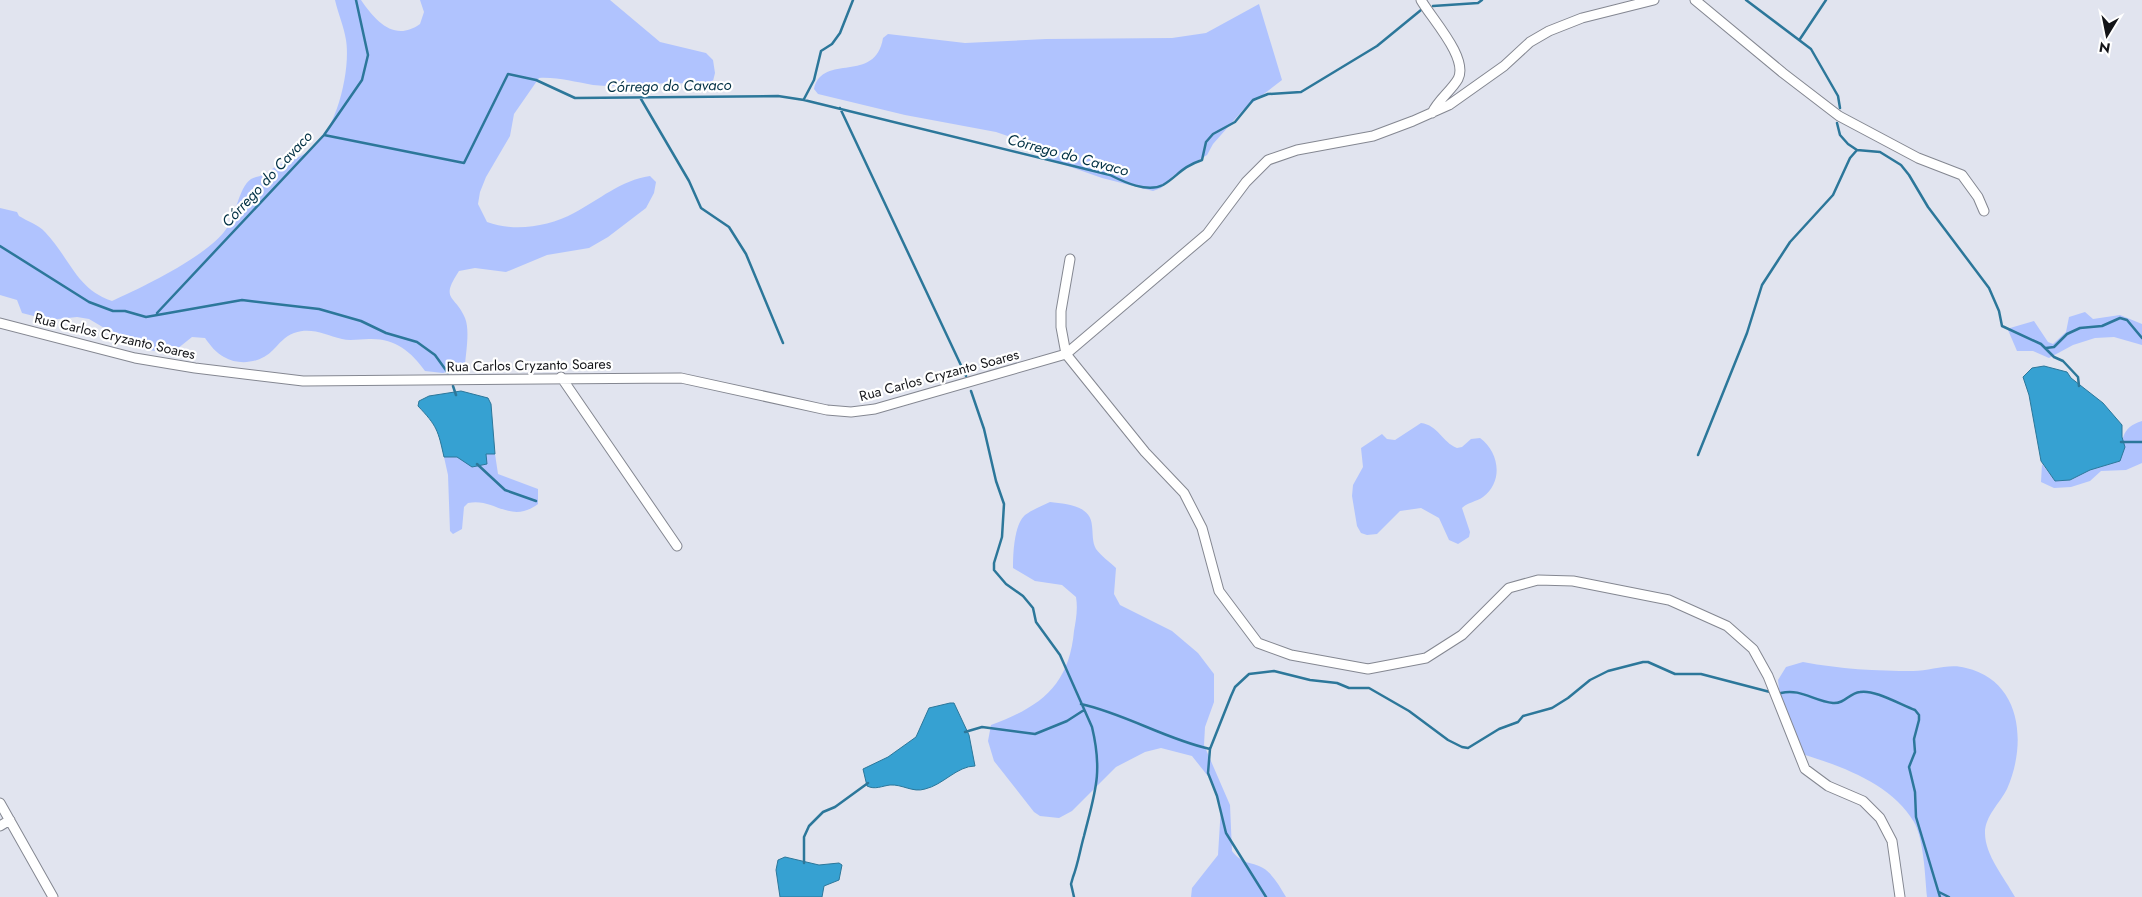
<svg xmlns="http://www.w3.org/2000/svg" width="2142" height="897" viewBox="0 0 2142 897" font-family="Jost,sans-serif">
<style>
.green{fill:#b0c3fe}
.water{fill:#36a1d2;stroke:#2c779a}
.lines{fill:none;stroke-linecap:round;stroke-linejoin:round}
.stream{stroke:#2c779a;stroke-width:2.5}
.minor-casing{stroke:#848791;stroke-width:11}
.minor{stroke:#fff;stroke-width:9}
.labels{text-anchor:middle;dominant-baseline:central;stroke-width:4.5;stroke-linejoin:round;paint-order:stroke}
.street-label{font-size:14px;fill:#131418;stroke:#fff}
.water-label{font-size:15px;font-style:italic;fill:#003044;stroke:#fff}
</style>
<rect width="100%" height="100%" fill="#e1e4ef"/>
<!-- green -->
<path class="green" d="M335 0H361C376 22 395 42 420 24L424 12 420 0H610L660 42 706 53 713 60 715 73 713 81C700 86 689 83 675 83 648 83 620 88 593 85 574 82 558 77 539 78L514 114 510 136 486 177 480 192 478 204 487 222C514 232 548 227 574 213 599 200 621 180 650 176L656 182 654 193 646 208 608 237 589 248 547 255 506 272 475 268 459 271C439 301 456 295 465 318 470 330 466 352 465 365L443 373 425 371C411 351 394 338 369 339 360 339 350 341 342 339 325 335 312 327 294 333 284 337 280 343 273 350 261 363 239 366 224 357 216 353 210 345 205 338L192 337 172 353 140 349 89 319 77 317 49 320 22 313 17 300 0 295V208L17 212 19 216C27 221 39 225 45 232 70 258 76 289 112 301 143 287 203 258 224 232 236 218 238 188 251 179 254 177 259 177 262 175 267 174 270 170 275 167 286 162 299 158 309 151 336 134 351 71 346 40 344 27 338 13 335 0Z
M1259 4 1282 80 1243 110 1213 144 1207 155 1173 176 1161 188 1153 191 1102 178 1068 166 1042 156 1034 148 1025 142 996 132 905 115 818 94 814 89C823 52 875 85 883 38L888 34 965 43 1046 39 1172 38 1206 33Z
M2085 312 2093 319 2120 315 2142 324V345L2114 337 2095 338 2073 345 2049 358 2033 351H2017L2008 330 2010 328 2034 321 2048 342 2053 344 2066 332 2069 317Z
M2142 421V463L2126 470 2101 471 2090 481 2071 487 2054 488 2041 482 2042 464 2055 481 2070 480 2090 470 2120 461C2121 442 2121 427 2142 421Z
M1421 423C1438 425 1442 442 1457 448L1462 447 1471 439 1480 438C1499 452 1504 481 1483 497 1476 502 1468 502 1462 508L1470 532 1469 537 1458 544 1449 540 1439 518 1421 508 1400 511 1377 534 1367 535 1361 533 1357 526 1352 496 1353 485 1363 467 1361 448 1382 434 1387 439 1395 440Z
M486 454H495L498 474 538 489V504C510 525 494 497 468 503L464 507 462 529 453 534 450 531 448 475 444 457H457L472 466 486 464Z
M1050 502C1066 504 1091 505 1092 526 1093 533 1092 542 1096 549 1101 556 1110 562 1116 568L1114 594 1120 605 1172 631 1198 653 1214 674V702L1205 727 1204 745 1230 805 1232 851C1243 865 1250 861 1263 868 1273 874 1280 887 1286 897H1191L1192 888 1218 855 1221 806 1211 780 1192 756 1161 748 1145 752 1116 767 1072 811 1059 818 1040 816 1034 812 994 761 988 741 991 725C1040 707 1069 686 1074 631 1076 620 1078 609 1076 597L1062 585 1035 581 1013 568C1013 554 1014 525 1025 515 1032 510 1041 506 1050 502Z
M1803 662C1840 669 1876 671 1913 671 1931 671 1949 663 1966 668 2022 681 2027 744 2007 789 2000 803 1985 816 1985 833 1985 855 2004 877 2015 897H1927C1925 876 1924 840 1914 822 1892 784 1841 766 1802 754L1780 697 1778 680 1786 667Z"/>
<!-- water -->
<path class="water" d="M2044 366 2067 372 2071 378 2103 403 2122 425V437L2125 447 2120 461 2090 470 2070 480 2055 481 2041 461 2029 395 2023 377 2032 368Z
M461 391 488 398 491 404 495 454H486L487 464 472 467 457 457H444C438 430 437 426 418 406L419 401 429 396Z
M950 703H954L969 735 975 766C957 766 943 785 925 789 913 793 902 784 890 785 882 786 875 790 867 786L863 769 888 757 916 737 929 708Z
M785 857 819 865 839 863 842 865 839 880 824 886 822 897H780L776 870 778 860Z"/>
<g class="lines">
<!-- stream -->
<path class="stream" d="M1746 0 1811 49 1838 96 1840 108
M1433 6 1478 3 1482 0
M1800 39 1826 0
M641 99 689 181 701 208 729 227 746 254 783 343
M804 99 814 80 821 51 832 44 840 33 853 0
M840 108 966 376
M1837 123 1840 135 1848 144 1857 150 1880 152 1901 165 1909 175 1928 207 1989 288 1999 311 2002 326 2041 344 2054 357 2063 361 2078 377 2079 386
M324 135 464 163 508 74 536 80 575 98 778 96 804 100 1110 175C1124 182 1147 193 1163 185 1178 176 1181 167 1202 160L1206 142 1213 134 1235 122 1253 100 1268 94 1301 92 1377 46 1421 10
M0 246 89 302 113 311H125L146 317 242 300 319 309 361 321 386 333 417 342 435 355 448 373
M157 313 324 135 362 80 368 55 356 0
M2046 348 2054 347 2067 334 2080 328 2102 326 2120 318 2127 320 2142 338
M453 386 456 395
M971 391 984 429 996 481 1004 504 1002 537 994 563V570L1006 584 1023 596 1033 608 1036 622 1060 655 1092 727C1103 773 1095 792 1084 836 1080 850 1078 864 1073 877L1071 884 1074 897
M2121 442H2142
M1698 455 1747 333 1762 285 1790 242 1833 195 1850 158 1857 150
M477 464 505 490 536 501
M1781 693C1800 688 1814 701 1833 703 1845 704 1849 693 1860 692 1874 689 1901 705 1915 710L1919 715V720L1914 739 1915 752 1909 767 1915 792 1916 817 1940 897
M1081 704C1126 714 1165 739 1210 749
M965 732 982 727 1035 734 1067 721 1084 710
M804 863V837L809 826 823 812 835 807 868 783
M1939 892 1949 897
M1266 897 1226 833 1217 796 1208 773 1210 749 1231 696 1235 687 1249 674 1274 671 1310 680 1337 683 1349 688H1369L1409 711 1448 740 1462 747 1468 748 1499 729 1518 722 1523 716 1552 708 1568 698 1590 680 1608 671 1643 662H1648L1675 674H1701L1770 692"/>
<defs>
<path id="minor" d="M1421 0C1431 18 1469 58 1458 79 1451 91 1438 100 1432 113
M1695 0 1783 73 1839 116 1918 158 1962 175 1978 197 1984 211
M1070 259 1061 311V327L1066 354 1145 452 1184 493 1202 528 1219 591 1258 643 1291 655 1368 669 1426 658 1462 635 1509 588 1538 580 1573 581 1669 600 1727 626 1753 649 1768 676 1805 769 1828 786 1863 801 1880 818 1892 841 1900 897
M0 323 135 358 195 368 303 381 681 378 827 410 851 412 875 409 1066 354 1207 234 1246 182 1268 160 1297 150 1373 136 1413 121 1449 105 1504 66 1530 42 1549 31 1582 18 1654 0
M561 377 677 546
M0 803 53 897
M0 826 10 820"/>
</defs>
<!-- minor casing -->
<use href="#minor" class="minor-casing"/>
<!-- minor -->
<use href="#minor" class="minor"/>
</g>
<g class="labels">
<!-- street labels -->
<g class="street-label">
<text transform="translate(115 336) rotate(13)">Rua Carlos Cryzanto Soares</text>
<text transform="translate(529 365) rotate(-1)">Rua Carlos Cryzanto Soares</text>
<text transform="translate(939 375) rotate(-15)">Rua Carlos Cryzanto Soares</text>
</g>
<!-- water labels -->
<g class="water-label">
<text transform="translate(669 86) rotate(-1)">Córrego do Cavaco</text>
<text transform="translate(1068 155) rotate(15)">Córrego do Cavaco</text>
<text transform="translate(267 179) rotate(-47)">Córrego do Cavaco</text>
</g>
</g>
<!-- north arrow -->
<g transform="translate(2107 35) rotate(190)" stroke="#ffffff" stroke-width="4" paint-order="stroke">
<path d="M0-4L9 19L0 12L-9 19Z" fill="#131418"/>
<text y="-8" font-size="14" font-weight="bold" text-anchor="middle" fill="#131418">N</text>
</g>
</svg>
